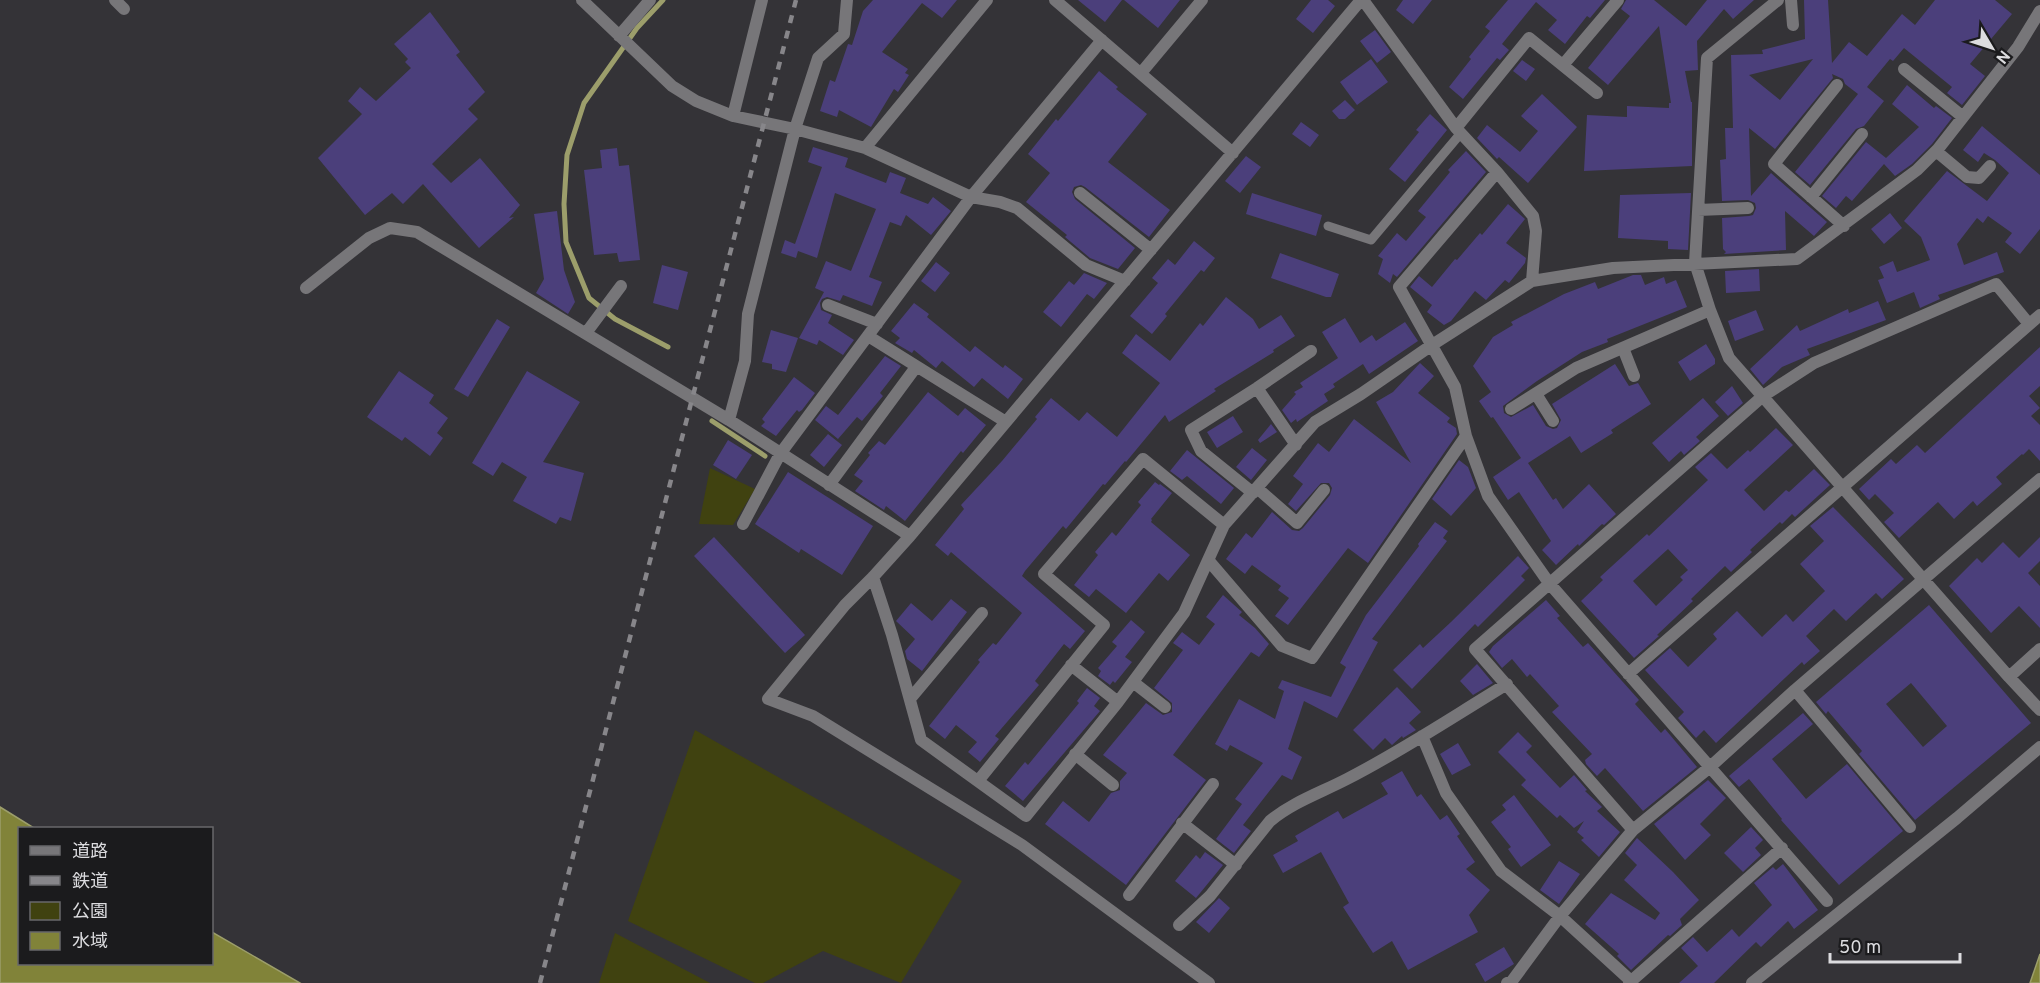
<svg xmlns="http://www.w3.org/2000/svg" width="2040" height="983" viewBox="0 0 2040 983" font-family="Overpass,'Noto Sans JP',sans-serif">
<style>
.green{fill:#404210}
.water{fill:#818339;stroke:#9c9e6b;stroke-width:1.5}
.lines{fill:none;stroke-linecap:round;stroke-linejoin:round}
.stream{stroke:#9c9e6b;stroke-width:5}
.building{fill:#4b3f7b;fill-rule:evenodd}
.lane{stroke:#777679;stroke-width:9}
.street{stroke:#777679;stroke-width:12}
.rail{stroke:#87868a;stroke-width:4.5;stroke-dasharray:8 8;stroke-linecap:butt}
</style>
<rect width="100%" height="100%" fill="#343337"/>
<!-- green -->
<path class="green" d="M710 468 755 489 733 525 699 524Z
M695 730 962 881 901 983 823 951 763 983H755L628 921Z
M615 933 710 983H599Z"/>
<!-- water -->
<path class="water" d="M0 807 34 828H20V964H212V932L300 983H0Z
M2040 954V983H2030Z"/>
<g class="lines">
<!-- stream -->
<path class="stream" d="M663 0 637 28 584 103 567 155 564 204 566 242 589 298 615 319 668 347
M712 421 765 456"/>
</g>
<!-- building -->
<path class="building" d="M873 0H957L942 18 922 3 882 52 908 69 905 73 909 75 898 92 894 89 871 127 839 110 837 117 820 111 830 80 835 82 848 44 852 45 863 11Z
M1078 0H1122L1105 22Z
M1124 0H1180L1158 28Z
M1311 0H1328L1335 6 1313 33 1296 19Z
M1403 0H1432L1413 24 1396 10Z
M1508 0H1605L1590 18 1587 16 1565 44 1548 30 1557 20 1536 2 1502 44 1509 50 1500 60 1497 58 1463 99 1449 87 1471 59 1469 57 1490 31 1485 27Z
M1626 0H1654L1686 26 1707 0H1754L1733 19 1724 9 1697 41 1698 70 1685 71 1691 102H1692V166L1584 171 1587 115 1627 117V106L1669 108V103H1671L1659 26 1608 85 1588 68 1630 16 1621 9Z
M1804 0H1828L1832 63 1849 42 1867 56 1902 14 1915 25 1935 0H1995L2012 14 1970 64 1985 76 1962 105 1947 93 1952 87 1904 48 1893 61 1890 59 1867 87 1884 101 1864 126 1856 129 1810 185 1795 172 1858 94 1845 84 1843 79 1832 74 1833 78 1775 149 1749 128 1751 196 1771 173 1827 222 1814 236 1785 211 1786 250 1724 254 1726 252 1723 249 1722 218 1749 216 1753 215 1756 208 1755 203 1748 200 1722 201 1720 160 1726 159 1725 128H1733L1731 55 1763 54 1762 50 1805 39ZM1813 59 1780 100 1749 75Z
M430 12 460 52 456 55 485 92 468 109 478 119 432 164 451 183 480 158 520 205 509 218 514 217 479 248 423 184 403 204 392 193 365 215 318 158 362 114 348 101 360 87 376 101 411 68 405 62 408 59 394 44Z
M1375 30 1391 52 1377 63 1360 41Z
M1371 59 1388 82 1357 105 1340 82Z
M1522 60 1535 69 1526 81 1513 71Z
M1099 71 1118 87 1116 89 1147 114 1108 162 1170 210 1149 237 1085 187 1081 185 1074 187 1072 192 1075 199 1135 248 1118 269 1090 258 1065 237 1067 235 1026 202 1050 173 1028 154 1056 119 1058 121Z
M1907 85 1934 108 1936 106 1952 118 1932 144 1912 164 1895 176 1884 164 1852 201 1846 196 1836 208 1822 196 1866 142 1886 158 1919 127 1892 104Z
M1542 94 1577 127 1528 183 1499 157 1497 159 1477 138 1487 125 1520 152 1538 131 1521 116Z
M1345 100 1355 110 1345 119H1339L1332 111Z
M1430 114 1447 130 1405 182 1389 169 1419 132 1416 130Z
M1301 122 1319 135 1310 147 1292 134Z
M1982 126 2040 175V229L2020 254 2005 242 2012 233 1988 216 1983 223 1977 218 1957 244 1964 265 1997 252 2004 272 1938 295 1940 299 1920 308 1914 292 1887 303 1878 280 1884 278 1879 267 1893 261 1897 272 1930 260 1921 237 1904 221 1947 171 1987 201 2009 173 1995 160 1984 153 1978 162 1963 150Z
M813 147 848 158 845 167 886 183 890 172 906 178 900 193 928 204 933 197 951 211 931 235 906 215 901 226 890 222 869 277 882 282 872 306 843 295 840 301 827 297 822 299 820 303 821 310 832 315 828 323 854 340 843 355 819 340 817 345 799 338 824 292 815 288 826 261 851 271 876 209 835 193 817 258 798 251 796 258 781 253 785 240 795 244 822 167 808 162Z
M617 148 619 166 629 165 640 260 619 262 617 253 594 255 584 170 602 168 600 150Z
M1466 151 1486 172 1397 277 1393 274 1390 283 1378 274 1383 259 1378 256 1397 233 1406 241 1426 217 1418 211 1450 172 1448 170Z
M1246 156 1261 167 1240 193 1225 181Z
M1252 193 1322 215 1316 236 1246 214Z
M1691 193 1688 250 1668 249V241L1618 238 1620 195Z
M1508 204 1525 219 1506 243 1526 258 1525 263 1509 283 1505 280 1486 300 1475 291 1451 321 1444 325 1427 312 1432 305 1410 287 1419 276 1432 287 1455 259 1457 260 1480 233 1482 235Z
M557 211 564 270 575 302 568 314 536 293 544 279 534 214Z
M1890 213 1902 228 1884 244 1871 229Z
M1194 241 1215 258 1204 272 1201 270 1165 314 1167 316 1152 334 1130 316 1158 283 1152 278 1168 259 1175 265Z
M1280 253 1339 274 1331 297H1326L1271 278Z
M936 262 950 273 935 292 921 281Z
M662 265 688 272 678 310 653 303Z
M1759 269 1760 291 1726 293 1725 271Z
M1084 273 1107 283 1094 299 1087 294 1061 327 1043 312 1069 281 1074 285Z
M1633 275H1641L1645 285 1664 277 1666 284 1676 280 1687 307 1607 339 1608 342 1582 352 1537 381 1503 406 1504 413 1511 417 1533 405 1546 426 1553 429 1557 428 1561 420 1552 404 1615 364 1629 386 1638 383 1651 404 1611 430 1613 433 1581 453 1570 436 1528 463 1553 500 1556 498 1563 509 1589 484 1616 514 1604 525 1602 524 1579 546 1578 544 1556 565 1542 550 1551 541 1519 492 1508 500 1493 477 1521 458 1493 417 1491 418 1479 401 1491 392 1473 366 1493 337 1513 325 1511 322 1564 294 1595 282 1598 289Z
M1226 297 1253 319 1259 329 1281 315 1295 336 1273 350 1274 352 1214 389 1216 391 1169 422 1165 415 1126 462 1125 461 1105 485 1103 484 1066 529 1063 526 1025 571 1022 576 1085 631 1070 649 1064 644 1035 681 1039 685 995 736 999 739 980 762 968 752 977 742 956 725 945 739 929 726 980 662 978 660 993 643 996 645 1022 613 951 552 948 556 935 545 964 509 961 505 1002 461 1037 419 1035 417 1051 398 1079 421 1087 412 1117 437 1160 383 1122 353 1136 334 1170 361 1200 323 1203 326Z
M1878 301 1886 320 1807 349 1810 355 1782 367 1763 385 1750 369 1797 325 1800 331 1848 309 1849 313Z
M914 303 929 314 927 317 970 352 975 346 1003 368 1005 365 1023 379 1008 399 982 378 974 387 942 361 936 368 914 350 912 353 895 343 900 338 891 331Z
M1756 310 1764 330 1735 341 1728 321Z
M1345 318 1360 343 1372 335 1376 341 1405 322 1418 341 1369 374 1363 364 1333 384 1335 387 1324 394 1328 401 1297 422 1296 419 1291 423 1282 410 1296 394 1294 392 1303 387 1300 383 1338 358 1322 332Z
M497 319 510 327 468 397 454 389Z
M771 330 798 338 786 372 772 369V364L762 362Z
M1706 344 1715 359V364L1690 381 1678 362Z
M2040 347V386L2029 396 2040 408 2031 416 2040 425V461L2029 449 2023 455 2022 454 1996 477 2002 484 1977 506 1973 501 1954 519 1938 502 1899 538 1884 522 1894 513 1875 494 1869 500 1859 489 1891 459 1896 464 1917 445 1925 453Z
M885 356 901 366 880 393 883 396 862 421 857 417 838 439 815 420 826 406 838 415Z
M1420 363 1434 376 1418 393 1450 418 1447 422 1456 428 1457 434 1368 563 1348 548 1288 625 1275 616 1289 598 1278 590 1281 586 1252 565 1245 574 1226 559 1246 533 1252 538 1272 512 1292 530 1299 531 1303 528 1330 495 1332 488 1329 483H1321L1296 511 1288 504 1303 484 1293 476 1318 443 1329 452 1354 419 1411 463 1376 402 1393 392Z
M399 371 434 395 429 403 448 418 437 433 443 438 430 456 405 437 402 441 367 417Z
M527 371 580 402 543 462 584 473 571 521 560 517 556 524 513 501 527 477 502 462 493 476 472 463Z
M794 377 815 393 802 410 799 412 797 410 776 436 761 426 765 422 762 419Z
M1732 386 1743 403 1728 416 1715 402Z
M928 392 958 416 965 408 986 425 963 453 961 451 905 521 886 506 884 510 855 491 863 481 854 475 870 455 868 453 879 441 885 445Z
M1703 398 1719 416 1696 437 1700 441 1684 455 1681 451 1669 462 1652 443Z
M1233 416 1243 432 1217 448 1207 432Z
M1271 424 1277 432 1260 443 1258 440Z
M1776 428 1793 445 1744 490 1764 511 1786 490 1789 492 1814 469 1830 485 1795 517 1792 514 1782 524 1780 522 1750 550 1752 552 1731 572 1725 566 1691 599 1693 601 1657 635 1659 636 1634 658 1581 601 1603 580 1600 577 1647 534 1649 536 1708 480 1695 467 1711 453 1727 469 1748 450 1750 452ZM1668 549 1688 570 1680 577 1683 580 1656 606 1633 581Z
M828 434 842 445 824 467 810 455Z
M728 440 752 455 736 479 713 465Z
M1252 448 1267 460 1251 480 1236 467Z
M1187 450 1234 488 1221 504 1187 476 1182 480 1170 471Z
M1459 460 1468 467 1476 488 1451 516 1432 499Z
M788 472 873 526 842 575 801 549 799 553 755 524Z
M1155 482 1159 485 1160 484 1172 493 1151 519 1152 520 1151 522 1190 555 1168 581 1159 573 1126 613 1096 589 1089 597 1074 585 1098 555 1095 552 1112 532 1116 536 1141 505 1138 502Z
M1833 507 1904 579 1882 599 1876 593 1846 621 1834 609 1806 636 1820 651 1804 665 1802 662 1716 743 1704 730 1696 738 1678 718 1684 712 1645 670 1670 648 1688 667 1717 639 1713 634 1737 611 1762 637 1786 614 1793 622 1825 591 1800 564 1824 541 1810 526Z
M1435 522 1448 531 1443 538 1447 541 1372 639 1378 642 1337 718 1304 701 1288 749 1302 757 1292 780 1282 775 1243 825 1251 831 1234 853 1216 839 1242 804 1235 799 1263 763 1230 745 1227 751 1215 744 1239 699 1275 719 1284 691 1278 688 1282 680 1331 697 1346 667 1340 663 1366 615 1419 546 1418 544Z
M714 537 805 635 785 653 694 556Z
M2040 537V561L2028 573 2040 586V628L2019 606 1991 633 1949 586 1977 558 1982 563 2003 542 2019 558Z
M1518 556 1529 568 1521 576 1525 580 1478 627 1475 624 1412 689 1393 670 1420 644 1423 648 1451 622Z
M1223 595 1242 612 1239 615 1255 628 1269 644 1259 657 1251 652 1173 755 1206 780 1126 885 1045 824 1063 801 1089 822 1111 793 1120 790V781L1127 773 1103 755 1146 703 1163 715 1172 712V703L1154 688 1183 650 1173 643 1182 632 1199 645 1215 624 1206 617Z
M951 599 967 612 922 671 907 659 905 651 915 639 896 621 911 603 932 621Z
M1546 600 1560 616 1557 618 1583 647 1588 643 1639 700 1635 704 1661 733 1665 729 1697 767 1643 811 1605 768 1597 776 1586 764 1585 760 1592 754 1552 712 1559 706 1530 674 1527 677 1512 659 1502 668 1489 652 1493 646Z
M1929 605 2031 723 1915 820 1859 754 1862 751 1828 711 1826 714 1816 702ZM1911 683 1947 726 1923 747 1886 704Z
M1131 620 1145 632 1125 657 1132 662 1115 683 1113 681 1110 685 1098 676 1101 671 1098 668 1117 646 1112 642Z
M1477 664 1493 683 1473 695 1460 681Z
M1397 687 1421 712 1409 723 1416 730 1403 738 1402 736 1392 745 1385 738 1373 750 1353 730Z
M1087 688 1100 698 1094 706 1100 711 1023 801 1005 786 1025 762 1028 765 1079 703 1077 701Z
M1803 713 1813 724 1772 759 1806 799 1847 764 1903 831 1839 885 1781 820 1782 819 1749 779 1739 787 1729 776Z
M1518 732 1532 746 1526 752 1560 788 1574 775 1587 790 1585 791 1602 807 1597 811 1620 832 1599 857 1581 840 1584 838 1577 832 1584 821 1574 828 1560 815 1557 818 1521 785 1526 780 1498 752Z
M1458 743 1471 765 1452 775 1440 754Z
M1402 771 1417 797 1421 794 1440 820 1447 815 1460 834 1457 836 1475 862 1466 869 1490 890 1469 915 1478 932 1408 970 1392 941 1373 953 1343 907 1349 903 1321 852 1283 873 1273 855 1298 841 1295 836 1338 811 1343 819 1388 794 1381 783Z
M1708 780 1726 798 1700 824 1711 835 1685 860 1654 824Z
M1514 795 1551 845 1521 867 1508 849 1511 847 1491 822 1506 810 1502 805Z
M1751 827 1763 840 1755 848 1761 855 1743 872 1724 853Z
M1637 838 1673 872 1699 900 1680 919 1682 925 1670 936 1668 935 1631 970 1617 956 1619 954 1585 924 1611 893 1655 920 1660 913 1624 880 1637 865 1625 853Z
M1205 852 1223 865 1196 898 1175 881 1196 855 1200 859Z
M1559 861 1580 874 1559 904 1540 890Z
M1783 864 1818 910 1794 929 1788 921 1761 947 1756 942 1714 983H1679L1698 966 1681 948 1693 937 1707 952 1732 929 1739 937 1772 905 1754 883 1773 867 1776 870Z
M1219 898 1230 908 1209 933 1196 922Z
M1504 947 1514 964 1485 982 1475 964Z"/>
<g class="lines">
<!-- lane -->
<path class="lane" d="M1328 226 1371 240 1461 133"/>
<!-- street -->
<path class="street" d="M115 0 124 9
M582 0 672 86 696 101 733 116 795 129 865 148 971 197 1000 202 1017 208 1086 265 1125 281
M1055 0 1233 153
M1363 0 1456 128 1497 172 1533 216 1536 231 1532 281
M1778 0 1707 58 1695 263 1710 310 1729 358 2009 677 2040 710
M1791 0 1793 25
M619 36 650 0
M1563 65 1618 0
M1904 69 1963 117
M1141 73 1202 0
M1837 85 1774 164 1844 226
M733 116 762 0
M1456 128 1529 38 1597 93
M865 148 987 0
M1936 151 1967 177 1979 178 1990 166
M1497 172 1399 287 1455 387 1466 436 1488 496 1549 583 1827 901
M1080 193 1151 250
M1811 197 1862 134
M1698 210 1748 208
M306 288 369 238 390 228 417 232 729 420 910 536
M828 305 877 324
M586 333 621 286
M868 336 1006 422
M1623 348 1634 376
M1257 388 1296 445
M1536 394 1553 421
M1511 409 1576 368 1710 310
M729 420 745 361 748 314 795 129 818 58 844 34 847 0
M829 485 916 367
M1257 488 1297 523 1324 490
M1253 493 1201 451 1191 430 1257 388 1311 351
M743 524 780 454 971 197 1102 40
M1209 561 1282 646 1312 658 1466 436
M873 577 892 635 921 740 1026 816 1118 702 1184 613 1224 525 1315 422 1361 394 1432 345 1532 281 1613 268 1797 259 1917 170 1938 149 2018 47 2040 11
M1071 665 1118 702
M1628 674 2040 315
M2009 677 2040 649
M1133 682 1165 707
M1795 690 1910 827
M910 699 982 613
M1422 736 1446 793 1501 871 1560 916 1631 981
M1075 754 1113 785
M978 781 1104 625 1044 574 1143 459 1224 525
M1182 823 1236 865
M1633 830 1475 649 1763 396 1814 363 1996 284 2029 324
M1129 895 1213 784
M1179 925 1210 896 1270 821C1293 802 1320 793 1347 779 1402 751 1454 716 1507 684
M1209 983 1022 845 813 716 768 699 845 605 873 577 910 536 1361 0
M1507 983 1512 981 1560 916 1633 830 1710 767 1795 690 2040 479
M1629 983 1782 848
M1752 983 1957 818 2040 747"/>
<!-- rail -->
<path class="rail" d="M540 983 796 0"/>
</g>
<!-- legend -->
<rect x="18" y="827" width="195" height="138" fill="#1b1b1d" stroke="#68686b" stroke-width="1.5"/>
<rect x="30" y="846" width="30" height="9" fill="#777679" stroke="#68686b" stroke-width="1.5"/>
<text x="72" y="857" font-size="18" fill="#dcdcdf">道路</text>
<rect x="30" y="876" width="30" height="9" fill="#87868a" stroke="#68686b" stroke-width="1.5"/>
<text x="72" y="887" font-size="18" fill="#dcdcdf">鉄道</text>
<rect x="30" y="902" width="30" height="18" fill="#404210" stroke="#68686b" stroke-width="1.5"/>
<text x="72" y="917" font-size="18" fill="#dcdcdf">公園</text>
<rect x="30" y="932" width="30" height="18" fill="#818339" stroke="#68686b" stroke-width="1.5"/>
<text x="72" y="947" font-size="18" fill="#dcdcdf">水域</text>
<!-- north arrow -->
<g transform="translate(1992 48) rotate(129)" stroke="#1b1b1d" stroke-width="4.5" paint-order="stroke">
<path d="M0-4.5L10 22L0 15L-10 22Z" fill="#dcdcdf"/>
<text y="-9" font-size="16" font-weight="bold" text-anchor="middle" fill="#dcdcdf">N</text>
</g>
<!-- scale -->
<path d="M1830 953v9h130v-9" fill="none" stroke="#dcdcdf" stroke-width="3"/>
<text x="1839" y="953" font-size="18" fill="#dcdcdf" stroke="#1b1b1d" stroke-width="4.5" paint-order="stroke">50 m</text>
</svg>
